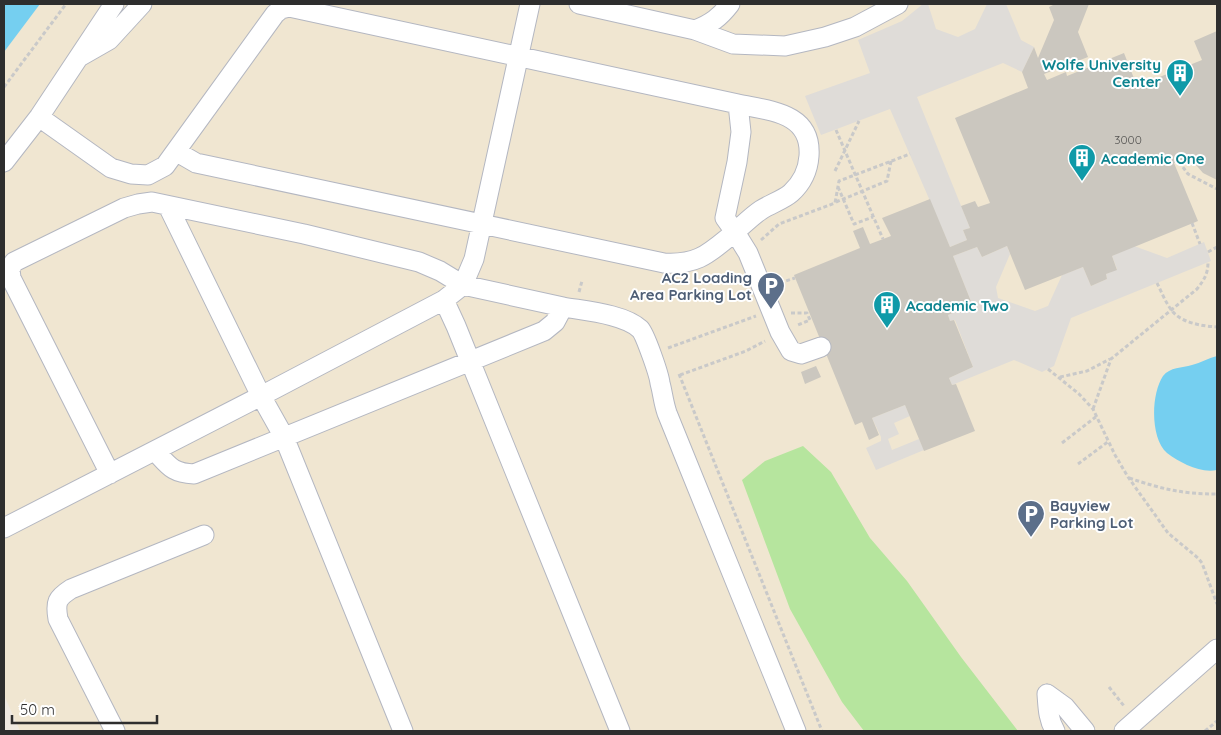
<svg xmlns="http://www.w3.org/2000/svg" width="1221" height="735" viewBox="0 0 1221 735" font-family="Quicksand,sans-serif">
<style>
.education{fill:#f0e6d1}
.green{fill:#b6e59e}
.plaza{fill:#dfdcd8}
.water{fill:#75cff0}
.building{fill:#cbc7bf}
.lines{fill:none;stroke-linecap:round;stroke-linejoin:round}
.minor-casing{stroke:#b4b7c1;stroke-width:21}
.path{stroke:#c9c9c9;stroke-width:3;stroke-dasharray:4 2.5;stroke-linecap:butt}
.minor{stroke:#fff;stroke-width:19}
.labels{text-anchor:middle;dominant-baseline:central;stroke-width:4;stroke-linejoin:round;paint-order:stroke}
.number-label{font-size:12px;fill:#555452}
.culture-label{font-size:15px;font-weight:bold;fill:#0d838f;stroke:#fff;text-anchor:start}
.service-label{font-size:15px;font-weight:bold;fill:#4e5e75;stroke:#fff;text-anchor:end}
</style>
<rect width="100%" height="100%" fill="#efe9e1"/>
<!-- education -->
<path class="education" d="M4 4H1217V731H20L4 695Z"/>
<!-- green -->
<path class="green" d="M803 446 831 472 870 538 907 581 961 657 1018 731H864L842 702 790 609 742 480 765 461Z"/>
<!-- plaza -->
<path class="plaza" d="M923 4H928L936 29 958 37 975 29 987 4H1006L1021 40 1034 47 1022 72 1003 63 917 97 970 228 963 230 967 240 950 247 890 109 821 135 805 96 870 73 858 40 902 21Z
M1204 242 1211 261 1071 318 1054 366 1042 372 1014 360 952 385 949 378 973 367 955 320 950 321 948 315 972 304 953 256 977 247 982 257 1007 246 1010 254 996 287 998 298 1035 311 1048 306 1062 275 1083 267 1091 286 1107 279 1106 274 1117 269 1112 256 1134 246 1167 258Z
M905 405 910 416 894 423 899 434 888 439 892 450 919 439 924 450 876 470 866 448 881 441V437L872 418Z"/>
<!-- water -->
<path class="water" d="M4 4H40L4 52Z
M1217 356V470C1206 472 1197 469 1187 465 1181 462 1173 458 1167 453 1150 438 1151 394 1163 376 1170 367 1182 368 1192 365 1201 363 1208 358 1217 356Z"/>
<!-- building -->
<path class="building" d="M1055 4H1089L1078 32 1088 57 1044 74 1047 80 1066 72 1067 76 1124 53 1137 86 1202 60 1194 41 1217 31V180L1203 173 1190 158 1174 163 1198 221 1112 256 1117 270 1106 274 1107 279 1091 286 1083 267 1025 290 1007 246 982 257 977 247 953 256 972 304 948 315 950 321 954 320 973 367 949 378 952 385 956 384 975 431 924 451 905 405 872 418 879 435 869 440 862 422 855 425 794 275 860 248 853 231 863 227 870 244 891 236 882 218 930 199 950 247 967 240 963 230 970 228 961 206 975 201 978 207 990 203 955 118 1028 88 1022 72 1034 47 1038 58 1054 20 1049 7Z
M816 366 821 377 805 384 801 372Z"/>
<g class="lines">
<defs>
<path id="minor" d="M579 4 695 30 733 44 785 46 825 37 855 27 898 4
M695 30C711 24 720 17 730 4
M81 56 109 40 142 4
M738 104C771 111 812 113 809 156 808 171 802 183 791 193 783 200 770 204 761 210 752 216 743 225 735 232L748 253 780 332 791 351 801 354 821 347
M39 117 111 168 131 174 148 175 165 166 275 14 281 9 289 7 738 104 741 132 737 162 725 218 735 232C709 253 699 265 664 263L196 163 177 152
M4 162 39 117 114 4
M168 206 261 396 284 437 403 731
M444 300 456 326 620 731
M155 451C169 466 172 473 194 474L544 331 555 322 563 307C585 311 624 314 640 329 645 334 659 374 660 383 663 394 663 401 667 413L796 731
M110 474 11 278 10 269 14 262 124 208 138 204 152 202 304 234 419 262 440 271 463 285 474 259 530 4
M4 528 261 396 444 300 463 285 563 307
M1047 694 1065 707 1085 731
M1047 694C1048 707 1048 719 1055 731
M115 731 58 619C55 602 57 598 71 589L204 535
M1124 731 1217 649"/>
</defs>
<!-- minor casing -->
<use href="#minor" class="minor-casing"/>
<!-- path -->
<path class="path" d="M4 87 66 4
M836 130 883 239
M1179 162 1188 174 1217 189
M835 171 859 121
M838 187 854 224 873 217
M836 202 887 181 891 161
M1192 223 1200 244
M761 240 779 224 835 203 839 181 910 154
M1208 252 1217 247
M780 283 795 278
M1157 283C1161 291 1165 301 1170 308 1179 323 1202 326 1217 327
M579 292 582 281
M791 313H807L810 320 798 325
M668 348 756 316
M1048 369 1079 394 1093 409 1115 455 1128 477 1168 533 1198 558 1202 563 1217 604
M679 374 822 731
M680 375 746 351 765 341
M1060 377 1087 371 1110 359
M1093 409 1111 359 1197 289C1204 280 1208 274 1208 262
M1062 443 1097 416
M1078 464 1109 441
M1129 478C1162 489 1182 494 1217 494
M1109 687 1124 706
M1205 731 1217 721"/>
<!-- minor -->
<use href="#minor" class="minor"/>
</g>
<!-- icons -->
<defs>
<symbol id="building-pin" viewBox="-11 -11 22 30"><path d="M0 17L-7.5 6A9.5 9.5 0 1 1 7.5 6Z" fill="#0f9aa8" stroke="#fff"/><path d="M-4-6H4V6H1V3H-1V6H-4ZM-2.5-4.3h1.7v1.8h-1.7ZM.8-4.3h1.7v1.8H.8ZM-2.5-1h1.7V.8h-1.7ZM.8-1h1.7V.8H.8Z" fill="#fff"/></symbol>
<symbol id="parking-pin" viewBox="-11 -11 22 30"><path d="M0 17L-7.5 6A9.5 9.5 0 1 1 7.5 6Z" fill="#5c6f8a" stroke="#fff"/><path d="M-3.5-5.5H1a3.5 3.5 0 0 1 0 7H-1V5.5H-3.5ZM-1-3.4V-.6H.8a1.4 1.4 0 0 0 0-2.8Z" fill="#fff"/></symbol>
</defs>
<g fill-rule="evenodd">
<use href="#building-pin" x="1164" y="57" width="32" height="43"/>
<use href="#building-pin" x="1066" y="142" width="32" height="43"/>
<use href="#parking-pin" x="755" y="270" width="32" height="43"/>
<use href="#building-pin" x="871" y="289" width="32" height="43"/>
<use href="#parking-pin" x="1015" y="498" width="32" height="43"/>
</g>
<g class="labels">
<!-- number labels -->
<g class="number-label">
<text x="1128" y="139">3000</text>
</g>
<!-- culture labels -->
<g class="culture-label">
<text x="1161" y="64" text-anchor="end">Wolfe University<tspan x="1161" dy="17">Center</tspan></text>
<text x="1101" y="158">Academic One</text>
<text x="906" y="305">Academic Two</text>
</g>
<!-- service labels -->
<g class="service-label">
<text x="752" y="277">AC2 Loading<tspan x="752" dy="17">Area Parking Lot</tspan></text>
<text x="1050" y="505" text-anchor="start">Bayview<tspan x="1050" dy="17">Parking Lot</tspan></text>
</g>
</g>
<!-- border -->
<rect width="1221" height="735" fill="none" stroke="#2e2e2e" stroke-width="10"/>
<!-- scale -->
<path d="M12 715v8h145v-8" fill="none" stroke="#2e2e2e" stroke-width="2.5"/>
<text x="20" y="715" font-size="15" fill="#2e2e2e" stroke="#ffffff" stroke-width="4" paint-order="stroke">50 m</text>
</svg>
